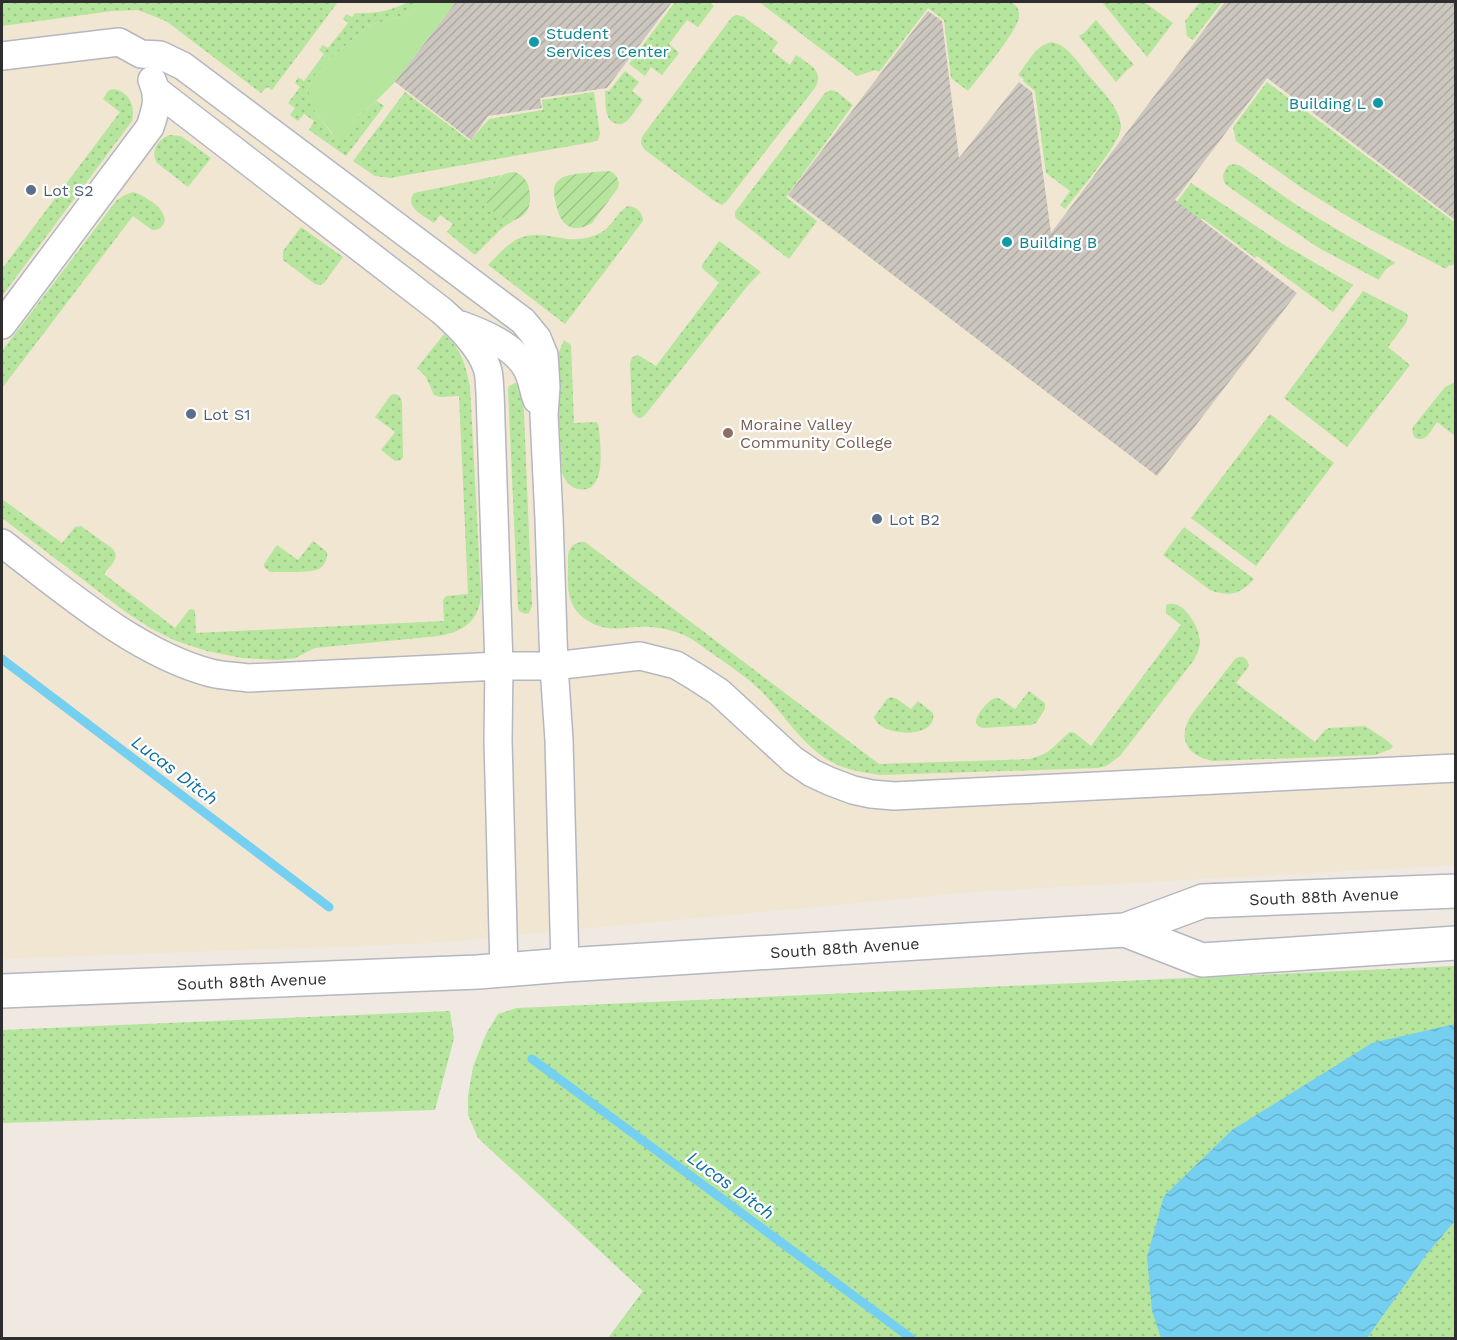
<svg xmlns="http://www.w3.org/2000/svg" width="1457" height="1340" viewBox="0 0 1457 1340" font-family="'Work Sans',sans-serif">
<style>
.education{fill:#f0e6d1}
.grass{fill:url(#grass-dots)}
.park{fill:#b6e59e}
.garden{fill:url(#garden-furrows)}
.water{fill:url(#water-waves)}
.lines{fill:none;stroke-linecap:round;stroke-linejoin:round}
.stream{stroke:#75cff0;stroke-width:9}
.building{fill:url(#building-hatch)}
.street-casing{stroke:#b4b7c1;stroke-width:30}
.secondary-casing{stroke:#b4b7c1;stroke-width:36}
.street{stroke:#fff;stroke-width:27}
.secondary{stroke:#fff;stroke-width:33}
.culture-dot{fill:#0f9aa8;stroke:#fff;stroke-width:2}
.service-dot{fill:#5c6f8a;stroke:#fff;stroke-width:2}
.education-dot{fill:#8d6e63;stroke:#fff;stroke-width:2}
.labels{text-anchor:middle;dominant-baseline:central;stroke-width:4.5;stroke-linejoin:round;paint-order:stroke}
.culture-label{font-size:16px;fill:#0d838f;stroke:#fff;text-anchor:start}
.service-label{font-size:16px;fill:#4e5e75;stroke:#fff;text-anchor:start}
.education-label{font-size:16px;fill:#785e54;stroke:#fff;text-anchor:start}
.street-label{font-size:16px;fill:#2e2e2e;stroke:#fff}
.water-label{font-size:18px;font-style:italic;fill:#0d6fa3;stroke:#fff}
</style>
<defs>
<pattern id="grass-dots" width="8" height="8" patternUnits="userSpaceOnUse" patternTransform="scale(1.5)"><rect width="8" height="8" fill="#b6e59e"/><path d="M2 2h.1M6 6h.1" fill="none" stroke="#9dc588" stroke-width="1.8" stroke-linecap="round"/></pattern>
<pattern id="garden-furrows" width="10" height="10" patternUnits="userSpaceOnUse" patternTransform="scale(1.5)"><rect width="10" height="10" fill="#b6e59e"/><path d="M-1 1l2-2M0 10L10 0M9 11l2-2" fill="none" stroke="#9dc588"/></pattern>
<pattern id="water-waves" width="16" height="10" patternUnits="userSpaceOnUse" patternTransform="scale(1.5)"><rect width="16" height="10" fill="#75cff0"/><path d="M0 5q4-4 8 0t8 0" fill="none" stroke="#66b2ce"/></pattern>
<pattern id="building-hatch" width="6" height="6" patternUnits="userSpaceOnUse" patternTransform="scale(1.5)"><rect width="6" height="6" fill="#cbc7bf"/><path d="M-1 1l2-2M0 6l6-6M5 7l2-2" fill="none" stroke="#afaba4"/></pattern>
</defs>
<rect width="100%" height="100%" fill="#efe9e1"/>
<!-- education -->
<path class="education" d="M2 2H1455V865L973 892 435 943 2 959Z"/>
<!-- grass -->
<path class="grass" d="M2 2H338L272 90 267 87 261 93 166 21 138 10 112 11 2 26Z
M408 2H423L414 10 406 15 369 25 323 65 315 112 332 134 341 140 360 114 377 101 384 106 346 156 309 130 314 121 304 114 298 121 290 115 295 108 288 103 300 87 295 83 298 77 304 81 324 54 319 50 323 45 328 48 348 23 343 19 346 14 352 17 355 13C375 14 391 11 408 2Z
M675 2H709L714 6 698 27 687 20 669 44 679 53 662 75 651 67 645 76 629 64Z
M759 2H1011C1017 6 1020 10 1019 17 1018 30 978 78 968 91L951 78 944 20 928 8 879 72 875 70 857 76Z
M1102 2H1144L1173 23 1147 57Z
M1200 2H1222L1193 40 1187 36 1185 21Z
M737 15 744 17 778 42 772 51 790 65 796 55C809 64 826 72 814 89L726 202 722 205 713 200 645 150C640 144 640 140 644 134L732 17Z
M1096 20 1134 65 1126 71 1116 82 1079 36 1084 33Z
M1052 42C1069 46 1078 63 1089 76 1101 90 1119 106 1121 126 1122 142 1077 194 1065 209L1060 205 1070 191 1046 173 1035 91 1023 81 1024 79 1018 75C1028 62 1036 45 1052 42Z
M625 71 639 82 632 91 643 100C638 106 630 120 624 123 621 125 618 124 614 123 604 118 606 102 605 91H609Z
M1267 82 1453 221 1455 219V263L1453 265 1448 266 1446 269 1367 228 1329 205 1302 188 1236 141 1233 127Z
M113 89C129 91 136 107 132 121L2 296V269L120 112 103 99 108 91Z
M831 90 837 92 853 105 786 197 817 221 789 259 737 219 735 216V212L825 93Z
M405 92 470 141 489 119 543 110 542 100 594 92 600 134 598 140 593 142 390 178 375 176 353 161Z
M169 135 181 136 211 158 188 187 157 163C150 151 158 140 169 135Z
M1235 164 1241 166 1295 204 1346 235 1396 263C1387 267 1383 272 1379 280L1319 248 1268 214 1226 185C1221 177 1223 172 1229 165Z
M501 175 488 194 511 221 514 220 501 229 475 255 447 232 453 224 440 215 434 223C423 215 404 207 414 193Z
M1191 183 1286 246 1353 285 1333 312 1257 256 1255 258 1202 218 1179 248 1155 231Z
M133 192C144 195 169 210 164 223 161 229 158 230 152 230L133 216 2 388V351L117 200 125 195Z
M628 206C636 207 643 212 643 221L565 324 488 265C515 237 521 230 561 238 572 240 582 240 593 236 613 230 614 214 628 206Z
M301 227 343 257 324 283 320 285 315 284 283 260V251Z
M719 241 761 272 749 284 645 415 641 418H638L632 412 630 364C631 359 632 356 638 355L656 366 719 283 702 268V265Z
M1363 291 1406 313 1408 316 1406 323 1388 347 1410 365 1347 447 1284 398Z
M444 334C462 350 465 364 470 386L481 594C479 621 465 631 439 636L315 648 295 658 277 660 242 658 207 651 176 641 152 629 127 613 2 518V499L62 543 75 527 81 526 113 549C121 559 109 566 104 574L175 628 189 610 192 609 195 611 196 633 444 621 443 600 446 596 468 594 459 396 440 397 434 395 426 377 417 368Z
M564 340 571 345 574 423 596 422 598 424 599 428C600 444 608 495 578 489 570 488 565 480 562 473L555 354H558Z
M1455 382V436L1437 422C1434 426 1429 436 1424 438 1415 442 1411 434 1413 427L1445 387Z
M515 383 520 385 523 390 532 606 529 613 525 614 519 611 518 608 508 390 509 386Z
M395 394C400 395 401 398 402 403L403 457 401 460 395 461 381 450 395 432 375 417 391 395Z
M1270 414 1334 463 1256 566 1191 518Z
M1184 527 1254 579C1240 595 1229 597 1210 590L1163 555Z
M313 541 327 552C328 558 325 565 319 569 311 573 280 572 270 572L264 567V564L277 545 298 560Z
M581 542H585L879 764 1030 759C1052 753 1053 746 1070 732L1075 733 1091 746 1181 625 1166 613V605C1182 597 1200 627 1200 642 1200 648 1197 654 1194 660L1120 756 1106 766 1098 768 880 775C870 773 859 772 849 769 809 758 789 719 761 691 744 674 716 657 696 642 682 632 665 628 649 627 635 626 621 630 607 628 592 626 574 614 570 598 567 588 568 577 568 566 568 555 567 545 581 542Z
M1239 657C1245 656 1248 661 1249 666L1236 683 1315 742 1325 730 1329 728 1365 726 1385 739 1393 746 1391 749 1375 755 1213 761C1191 757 1178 743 1188 721 1193 711 1202 702 1208 694 1217 682 1226 671 1235 659Z
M1029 691 1045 703V709L1036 723 1031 725 983 728C980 727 977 727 976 722 975 716 991 696 998 698 1003 700 1010 706 1015 709Z
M891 697 897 699 911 709 918 701 933 713C938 740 879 737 874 717L887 699Z
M1455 966V1336L1453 1338H608L643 1291 478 1138 468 1115V1096L473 1067 486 1034 498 1014 517 1008Z
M450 1011 454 1038 435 1110 2 1123V1030Z"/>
<!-- park -->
<path class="park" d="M423 2H456L395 82 374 103 360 114 341 141 336 138 315 112 309 99V88L314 76 323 65 369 25 406 15 414 10Z"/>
<!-- garden -->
<path class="garden" d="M610 171C617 175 620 180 618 188L592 223C572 235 560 225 556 204 554 195 551 186 560 179 567 173 599 172 610 171Z
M515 172C527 178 529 184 530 196 531 210 524 218 511 221 501 218 483 208 487 195 489 191 493 187 496 183 502 174 504 173 515 172Z"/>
<!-- water -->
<path class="water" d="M1455 1024V1221L1426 1255 1367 1338H1161L1152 1311 1147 1257 1164 1196 1232 1130 1372 1043Z"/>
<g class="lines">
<!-- stream -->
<path class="stream" d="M2 659 329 907
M532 1059 911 1338"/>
</g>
<!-- building -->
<path class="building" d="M456 2H672L607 88 540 98 542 108 488 116 471 140 395 82Z
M1225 2H1455V220L1267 78 1175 200 1297 293 1157 476 788 195 928 11 942 21 959 158 1019 82 1032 92 1051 233Z"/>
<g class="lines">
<defs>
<path id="street" d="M2 56 119 42 141 54 160 55 183 66 523 321 537 338 544 355 546 387 544 415 549 519 554 666 559 740 565 965
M157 91 442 311C459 326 480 346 487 368 490 375 489 385 490 392L499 666 498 740 504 970
M2 325 150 127C156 109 160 98 152 80
M461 325C483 333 515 346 527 369 532 378 533 390 537 400
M2 543C62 589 137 654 211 673 223 676 236 676 248 678L499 666H554L640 656 676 665 696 677 719 692 793 760 812 773 829 781 853 790 871 794 894 796 1456 768"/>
<g id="secondary">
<path d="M1125 930 1202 960 1456 943"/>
<path id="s1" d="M2 991 478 972 565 965 1125 930 1203 901 1456 891"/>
</g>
</defs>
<!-- street casing -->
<use href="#street" class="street-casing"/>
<!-- secondary casing -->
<use href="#secondary" class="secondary-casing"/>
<!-- street -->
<use href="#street" class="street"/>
<!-- secondary -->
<use href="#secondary" class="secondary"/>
</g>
<!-- markers -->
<g class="culture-dot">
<circle cx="534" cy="42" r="6"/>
<circle cx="1378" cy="103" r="6"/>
<circle cx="1007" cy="242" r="6"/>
</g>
<g class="service-dot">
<circle cx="31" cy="190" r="6"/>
<circle cx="191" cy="414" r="6"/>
<circle cx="877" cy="519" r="6"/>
</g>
<circle class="education-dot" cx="728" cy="433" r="6"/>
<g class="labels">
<!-- culture labels -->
<g class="culture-label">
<text x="546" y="33">Student<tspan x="546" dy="18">Services Center</tspan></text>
<text x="1366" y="103" text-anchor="end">Building L</text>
<text x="1019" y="242">Building B</text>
</g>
<!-- service labels -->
<g class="service-label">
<text x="43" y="190">Lot S2</text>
<text x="203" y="414">Lot S1</text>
<text x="889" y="519">Lot B2</text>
</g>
<!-- education labels -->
<g class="education-label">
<text x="740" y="424">Moraine Valley<tspan x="740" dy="18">Community College</tspan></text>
</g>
<!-- street labels -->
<g class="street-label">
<text stroke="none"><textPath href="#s1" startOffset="1329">South 88th Avenue</textPath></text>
<text stroke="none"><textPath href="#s1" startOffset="844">South 88th Avenue</textPath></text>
<text stroke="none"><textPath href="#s1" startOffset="250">South 88th Avenue</textPath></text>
</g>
<!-- water labels -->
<g class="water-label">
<text transform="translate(175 770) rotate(37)">Lucas Ditch</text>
<text transform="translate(731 1185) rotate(36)">Lucas Ditch</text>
</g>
</g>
<!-- border -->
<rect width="1457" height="1340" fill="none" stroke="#2e2e2e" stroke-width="6"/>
</svg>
